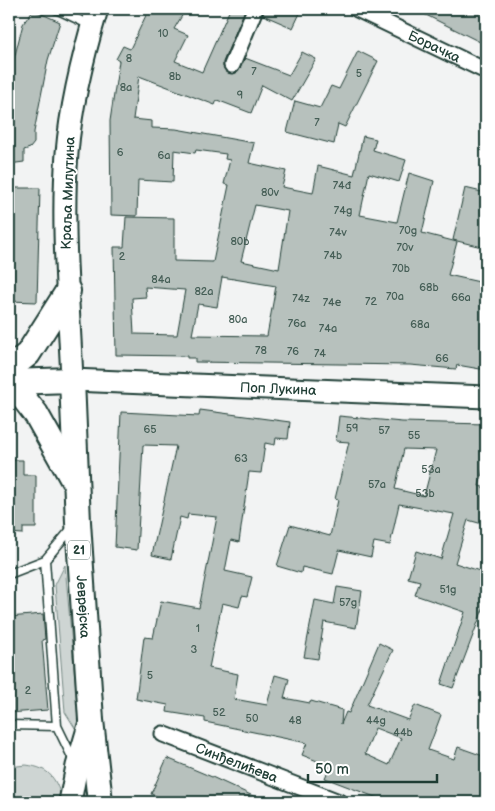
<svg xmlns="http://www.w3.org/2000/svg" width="495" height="811" viewBox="0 0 495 811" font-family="'Balsamiq Sans',sans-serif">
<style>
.green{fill:#ced5d3;stroke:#768984}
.building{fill:#b7c1bd;stroke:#1f3d34;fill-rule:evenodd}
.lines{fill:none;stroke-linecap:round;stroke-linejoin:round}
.lane-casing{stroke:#1f3d34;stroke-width:11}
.street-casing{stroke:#1f3d34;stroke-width:19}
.secondary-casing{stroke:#1f3d34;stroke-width:25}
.primary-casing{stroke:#1f3d34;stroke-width:28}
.lane{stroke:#fff;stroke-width:8}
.street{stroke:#fff;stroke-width:15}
.secondary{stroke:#fff;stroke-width:21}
.primary{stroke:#fff;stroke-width:24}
.labels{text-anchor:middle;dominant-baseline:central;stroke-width:4;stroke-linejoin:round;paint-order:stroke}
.number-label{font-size:11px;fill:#455e56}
.shield{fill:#fff;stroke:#627771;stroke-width:1}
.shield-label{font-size:12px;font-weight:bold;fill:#1f3d34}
.street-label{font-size:14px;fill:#1f3d34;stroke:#fff}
</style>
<rect width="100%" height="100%" fill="#f2f3f3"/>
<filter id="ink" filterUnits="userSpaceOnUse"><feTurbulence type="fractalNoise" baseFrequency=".02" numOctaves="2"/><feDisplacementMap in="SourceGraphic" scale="10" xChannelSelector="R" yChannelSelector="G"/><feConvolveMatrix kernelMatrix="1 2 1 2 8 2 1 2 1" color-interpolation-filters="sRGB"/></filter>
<g filter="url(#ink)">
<!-- green -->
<path class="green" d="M65 565 80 736 65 712 55 585Z
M26 765C51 768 56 779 63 802H9V767Z"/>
<!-- building -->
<path class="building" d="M149 9H186L174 29 188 35 175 61 202 72 230 9 245 10 223 62V67L228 73 238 72 245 58 289 75 302 52 316 59 292 101 262 85 251 113 217 100 215 105 139 76 133 119 152 121V128L176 129 254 143 249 163 286 171 282 187 313 193 318 166 354 175 363 136 376 139 373 150 406 160 399 182 369 173 360 215 397 222 409 173 434 181 422 233 457 242 448 275 484 283 480 300 486 301V370L457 365 456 369 410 365 195 362V358H187V356L116 355 114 247H124L126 217 174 218V261L213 262 229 185 224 184 230 160 225 159 226 154 196 150 195 153 174 150 173 182 138 180 137 216 111 215 110 121 119 61 116 59 123 46 130 49ZM255 205 288 211 279 269 241 261ZM222 277 276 286 267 336 192 335 198 304 217 307ZM145 287 185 290 177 335 134 334 132 298 146 297Z
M264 9H302L293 28 263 15Z
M414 9H470L486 16V45Z
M33 10 60 22 48 60 34 132V143L30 148 24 150V162L9 164V78L23 24Z
M358 51 378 61 345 127 338 124 334 144 287 132 295 101 320 108 331 86 339 89Z
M9 188H40L37 302 9 301Z
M465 188 486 193V248L453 240Z
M200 410 290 422 288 439 276 438 275 445 265 443 261 473 249 472 239 542 231 540 225 571 252 577 247 597 242 596 239 607 222 603 209 668 238 674 234 699 267 705 275 675 289 679 284 698 310 703 311 701 342 710 341 724 346 712 349 713 379 643 393 650 367 705 408 720 415 705 441 715 428 750 454 759 458 747 486 757V783L479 802H388L325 778 330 766 302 755 307 743 205 722V718L167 712 168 705 136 699 144 637 153 638 161 601 199 608 217 517 188 514 187 519 180 517 171 559 152 555 176 446 143 445 137 550 115 547 121 412 199 416ZM375 728 401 738 389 765 365 754Z
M339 416 402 422 486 424V460L479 486 486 488V525L468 520 455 563 486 573V601L453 688 441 684 465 612 415 595 420 581 408 578 416 551 441 559 454 514 399 504 390 545 374 542 371 557 339 550 333 574 302 567 301 573 277 566 290 525 330 536 338 500 335 499 349 442 336 441ZM404 449 436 450 424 496 395 489Z
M9 460H23V475H36V528H23V534L9 533Z
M337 587 362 591 356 628 324 622 318 659 304 657 315 600 334 604Z
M43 614 45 639 42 640 48 710 9 713V617Z
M167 758 212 777 266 802H170L151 794Z"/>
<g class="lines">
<defs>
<path id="lane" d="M56 9 90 25
M73 527 45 560 57 726 74 761
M9 574 45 560
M9 725 57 726"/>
<g id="street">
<path id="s1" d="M357 9 486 71"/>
<path d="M232 65 255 9"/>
<path id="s2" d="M163 734 339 802"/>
</g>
<g id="secondary">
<path id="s3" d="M97 9C83 56 71 104 67 153 61 228 69 305 72 380L486 397"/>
<path d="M70 802 77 766 90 722"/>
</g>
<g id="primary">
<path d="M9 369 28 354 68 291"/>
<path id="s4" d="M9 382 72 380 78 522 91 720 100 802"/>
<path d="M11 382 36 414 73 480"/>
</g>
</defs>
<!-- lane casing -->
<use href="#lane" class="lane-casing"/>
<!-- street casing -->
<use href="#street" class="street-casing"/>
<!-- secondary casing -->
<use href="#secondary" class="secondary-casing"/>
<!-- primary casing -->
<use href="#primary" class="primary-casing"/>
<!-- lane -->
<use href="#lane" class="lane"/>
<!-- street -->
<use href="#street" class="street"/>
<!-- secondary -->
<use href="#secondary" class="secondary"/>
<!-- primary -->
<use href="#primary" class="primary"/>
</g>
</g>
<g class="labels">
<!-- number labels -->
<g class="number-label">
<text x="163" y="33">10</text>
<text x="129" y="58">8</text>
<text x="254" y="71">7</text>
<text x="359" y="73">5</text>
<text x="175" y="76">8b</text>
<text x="126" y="87">8a</text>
<text x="240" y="95">9</text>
<text x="317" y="122">7</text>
<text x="120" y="152">6</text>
<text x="164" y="155">6a</text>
<text x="342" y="185">74đ</text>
<text x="270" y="192">80v</text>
<text x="343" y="210">74g</text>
<text x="408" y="230">70g</text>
<text x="338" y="232">74v</text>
<text x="240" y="241">80b</text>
<text x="405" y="247">70v</text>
<text x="333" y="255">74b</text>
<text x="122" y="256">2</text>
<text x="401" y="268">70b</text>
<text x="161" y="279">84a</text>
<text x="429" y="287">68b</text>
<text x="204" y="291">82a</text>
<text x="395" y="296">70a</text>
<text x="461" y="297">66a</text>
<text x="301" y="298">74z</text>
<text x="371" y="301">72</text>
<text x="332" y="302">74e</text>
<text x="238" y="319">80a</text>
<text x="297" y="323">76a</text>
<text x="420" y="324">68a</text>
<text x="328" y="328">74a</text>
<text x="261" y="350">78</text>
<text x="293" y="351">76</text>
<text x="320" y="353">74</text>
<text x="442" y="358">66</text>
<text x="352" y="428">59</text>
<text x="150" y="429">65</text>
<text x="384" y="430">57</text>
<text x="414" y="435">55</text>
<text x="241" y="458">63</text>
<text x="431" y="469">53a</text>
<text x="377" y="484">57a</text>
<text x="425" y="493">53b</text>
<text x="448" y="589">51g</text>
<text x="348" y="602">57g</text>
<text x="198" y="628">1</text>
<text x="194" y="649">3</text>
<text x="150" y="675">5</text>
<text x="28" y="690">2</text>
<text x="219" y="712">52</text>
<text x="252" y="718">50</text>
<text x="295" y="720">48</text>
<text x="376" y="720">44g</text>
<text x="403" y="732">44b</text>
</g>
<!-- shield labels -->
<rect class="shield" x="68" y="540.5" width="22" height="19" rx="4"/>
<g class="shield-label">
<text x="79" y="550">21</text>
</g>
<!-- street labels -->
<g class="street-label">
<text stroke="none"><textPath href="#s1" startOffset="86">Борачка</textPath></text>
<text transform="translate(68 193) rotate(-88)">Краља Милутина</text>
<text stroke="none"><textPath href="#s3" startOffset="581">Поп Лукина</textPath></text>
<text stroke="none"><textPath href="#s4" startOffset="290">Јеврејска</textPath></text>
<text stroke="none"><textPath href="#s2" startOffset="79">Синђелићева</textPath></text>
</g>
</g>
<!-- margin -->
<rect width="495" height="811" fill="none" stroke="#fff" stroke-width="30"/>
<rect x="15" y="15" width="465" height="781" fill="none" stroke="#1f3d34" stroke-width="2" filter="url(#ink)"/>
<!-- scale -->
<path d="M308 774v8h129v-8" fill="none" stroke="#1f3d34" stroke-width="2.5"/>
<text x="315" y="774" font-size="15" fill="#1f3d34" stroke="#ffffff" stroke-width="4" paint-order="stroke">50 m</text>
</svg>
